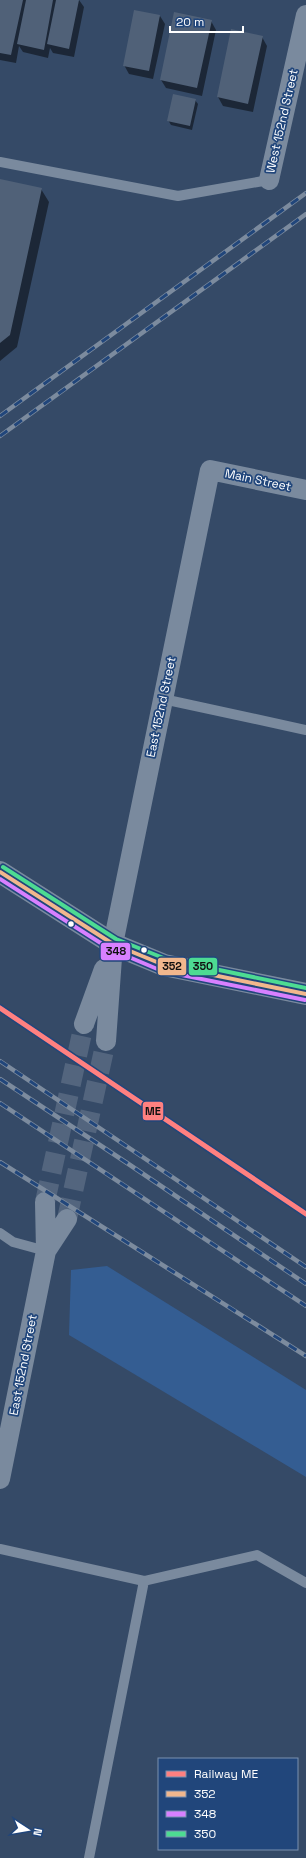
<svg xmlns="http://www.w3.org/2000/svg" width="306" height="1858" viewBox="0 0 306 1858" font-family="'Space Grotesk',sans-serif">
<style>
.green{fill:#345d92}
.shadow{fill:#0007}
.building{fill:#506178}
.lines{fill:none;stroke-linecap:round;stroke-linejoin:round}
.minor-tunnel{stroke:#53657e;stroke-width:20;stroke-dasharray:20 10;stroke-linecap:butt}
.service{stroke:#7a8a9e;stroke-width:10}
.minor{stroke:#7a8a9e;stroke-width:20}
.tertiary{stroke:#7a8a9e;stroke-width:22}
.rail-casing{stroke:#7c8b9e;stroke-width:4.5}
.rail{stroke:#21467b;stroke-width:3;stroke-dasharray:9;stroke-linecap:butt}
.bus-1-casing{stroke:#21467b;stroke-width:7}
.bus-2-casing{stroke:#21467b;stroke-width:7}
.bus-3-casing{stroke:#21467b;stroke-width:7}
.bus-1{stroke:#f1b78d;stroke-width:4}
.bus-2{stroke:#d880ff;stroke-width:4}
.bus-3{stroke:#4ddb92;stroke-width:4}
.rail-1-casing{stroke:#21467b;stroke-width:8}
.rail-1{stroke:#ff8080;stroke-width:5}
.bus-dot{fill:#fff;stroke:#21467b;stroke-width:1.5}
.labels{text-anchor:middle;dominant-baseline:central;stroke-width:3.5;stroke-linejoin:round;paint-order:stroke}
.street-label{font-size:12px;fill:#fff;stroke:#21467b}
.line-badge{stroke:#21467b;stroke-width:1.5}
.pale-badge-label{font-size:11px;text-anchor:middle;font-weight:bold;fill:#111}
</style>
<rect width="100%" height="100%" fill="#354a67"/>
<!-- green -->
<path class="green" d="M107 1266 306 1390V1477L69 1335 71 1270Z"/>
<!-- shadow -->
<path class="shadow" d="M0 0H79L84 7 74 57 53 53 50 48 48 58 23 52 19 46 16 63 0 60Z
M160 16 165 24 153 79 129 74 124 65Z
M211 21 216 30 202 96 166 88 161 80Z
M262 37 267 46 253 112 223 106 218 97Z
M195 100 198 104 192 130 171 125 168 120Z
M0 180 41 189 49 202 17 347 0 361Z"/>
<!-- building -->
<path class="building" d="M0 0H23L11 55 0 53Z
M26 0H53L44 50 17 44Z
M56 0H79L69 49 47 44Z
M134 10 160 15 149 71 123 66Z
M174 12 212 20 197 88 160 80Z
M231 29 263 36 248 104 217 97Z
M173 94 196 99 190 126 167 121Z
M0 179 42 188 10 335 0 343Z"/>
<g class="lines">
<!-- minor-tunnel -->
<path class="minor-tunnel" d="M45 1202 84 1024
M67 1219 106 1041"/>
<!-- service -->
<path class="service" d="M0 162 178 196 269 180
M163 699 306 730
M0 1233 13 1242 46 1251
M0 1549 144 1581 257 1555 306 1583
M89 1858 144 1581"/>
<!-- minor -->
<path class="minor" d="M269 180 306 15
M84 1024 104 969
M106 1041 113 944 210 470 306 490
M46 1251 67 1219
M0 1479 46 1251 45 1202"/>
<!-- tertiary -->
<path class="tertiary" d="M0 872 113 944 164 965 306 994"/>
<defs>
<path id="rail" d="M0 416 306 193
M0 436 306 214
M0 1061 306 1267
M0 1079 127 1163 306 1284
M0 1103 306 1306
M0 1162 306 1356"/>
</defs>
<!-- rail casing -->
<use href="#rail" class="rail-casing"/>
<!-- rail -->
<use href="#rail" class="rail"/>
<defs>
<path id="bus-1" d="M0 872 113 944 164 965 306 994"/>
<path id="bus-2" d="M0 879 110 949 162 971 305 1000"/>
<path id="bus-3" d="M3 867 116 939 166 959 306 988"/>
</defs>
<!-- bus-1 casing -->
<use href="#bus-1" class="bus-1-casing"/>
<!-- bus-2 casing -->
<use href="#bus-2" class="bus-2-casing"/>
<!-- bus-3 casing -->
<use href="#bus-3" class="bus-3-casing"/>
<!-- bus-1 -->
<use href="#bus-1" class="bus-1"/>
<!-- bus-2 -->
<use href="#bus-2" class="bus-2"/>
<!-- bus-3 -->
<use href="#bus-3" class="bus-3"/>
<defs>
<path id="rail-1" d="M0 1008 306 1214"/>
</defs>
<!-- rail-1 casing -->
<use href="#rail-1" class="rail-1-casing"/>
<!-- rail-1 -->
<use href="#rail-1" class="rail-1"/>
</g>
<!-- markers -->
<g class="bus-dot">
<circle cx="71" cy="924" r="3.5"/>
<circle cx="144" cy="950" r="3.5"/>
</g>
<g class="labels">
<!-- street labels -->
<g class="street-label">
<text transform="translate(282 121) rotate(-77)">West 152nd Street</text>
<text transform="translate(258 480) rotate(12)">Main Street</text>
<text transform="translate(161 707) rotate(-78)">East 152nd Street</text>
<text transform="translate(23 1365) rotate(-79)">East 152nd Street</text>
</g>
</g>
<g class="line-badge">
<rect x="100" y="942" width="31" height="19" rx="4" fill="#d880ff"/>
<rect x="157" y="957" width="30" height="19" rx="4" fill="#f1b78d"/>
<rect x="188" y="957" width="30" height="19" rx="4" fill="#4ddb92"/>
<rect x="142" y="1101" width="22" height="20" rx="4" fill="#ff8080"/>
</g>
<g class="pale-badge-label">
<text x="116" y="955">348</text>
<text x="172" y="970">352</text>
<text x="203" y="970">350</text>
<text x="153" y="1115">ME</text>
</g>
<!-- legend -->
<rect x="158" y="1758" width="140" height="92" fill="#21467b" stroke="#7a90b0"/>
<rect x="166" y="1771" width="20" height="6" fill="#ff8080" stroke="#7a90b0"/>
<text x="194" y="1778" font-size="12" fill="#ffffff">Railway ME</text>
<rect x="166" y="1791" width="20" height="6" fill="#f1b78d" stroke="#7a90b0"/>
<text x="194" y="1798" font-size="12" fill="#ffffff">352</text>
<rect x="166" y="1811" width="20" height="6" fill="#d880ff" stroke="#7a90b0"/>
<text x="194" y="1818" font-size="12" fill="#ffffff">348</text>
<rect x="166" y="1831" width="20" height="6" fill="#4ddb92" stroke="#7a90b0"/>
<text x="194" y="1838" font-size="12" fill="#ffffff">350</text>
<!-- north arrow -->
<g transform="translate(28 1830) rotate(102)" stroke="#21467b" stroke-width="3" paint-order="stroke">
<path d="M0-3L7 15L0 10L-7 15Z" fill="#ffffff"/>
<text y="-6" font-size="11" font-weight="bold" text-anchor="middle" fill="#ffffff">N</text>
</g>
<!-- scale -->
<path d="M170 26v6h73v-6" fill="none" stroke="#ffffff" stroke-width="2"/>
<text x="176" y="26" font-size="12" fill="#ffffff" stroke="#21467b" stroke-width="3" paint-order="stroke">20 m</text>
</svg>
